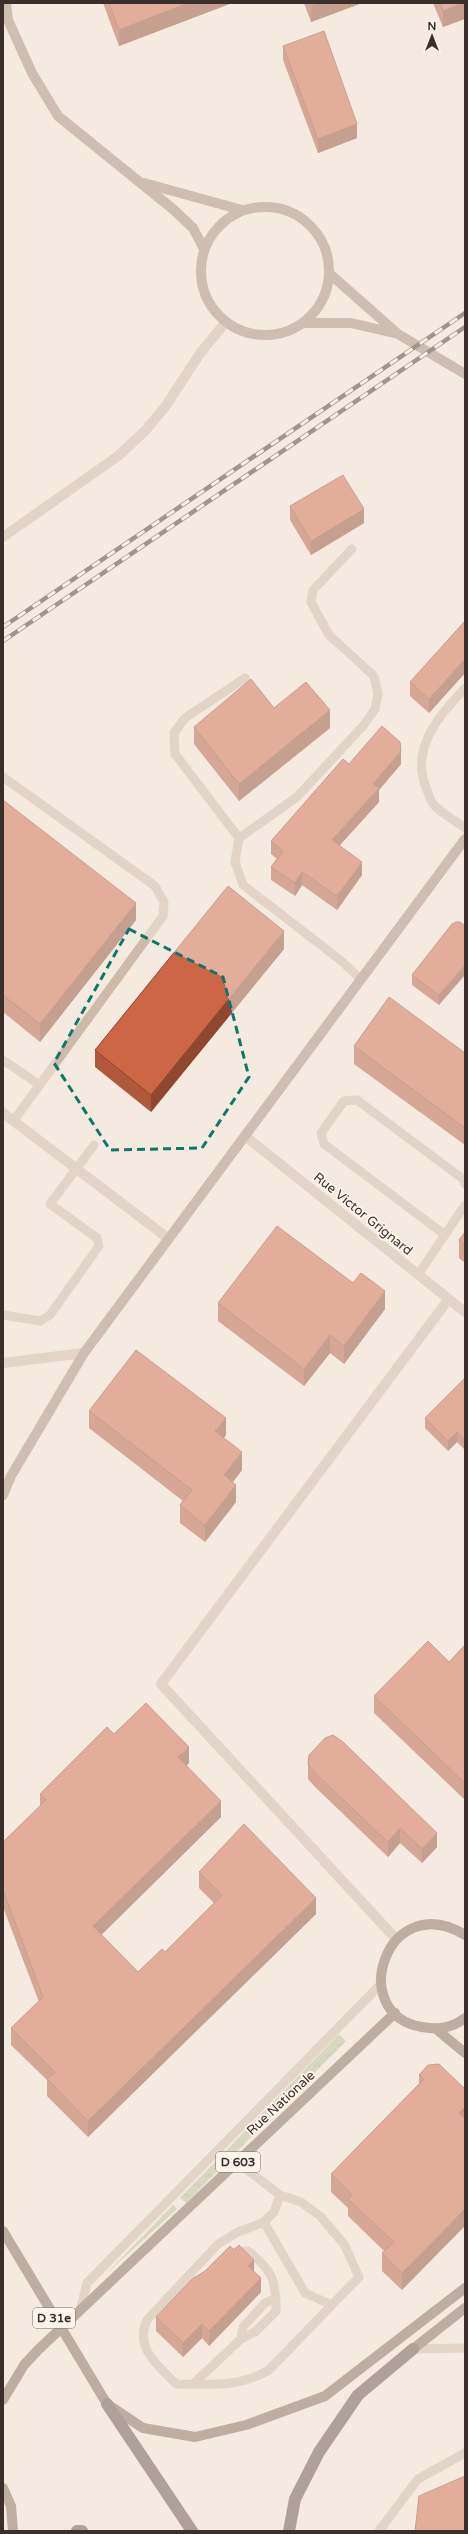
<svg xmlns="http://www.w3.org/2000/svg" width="468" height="2534" viewBox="0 0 468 2534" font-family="'Varela Round',sans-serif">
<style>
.grass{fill:url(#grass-tufts)}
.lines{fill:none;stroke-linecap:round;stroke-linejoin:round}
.lane{stroke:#cdbaa9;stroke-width:9}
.street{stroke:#cdbaa9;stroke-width:10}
.secondary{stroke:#a1897a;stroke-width:10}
.primary{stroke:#7d665a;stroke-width:10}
.highway{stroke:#5c4940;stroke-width:12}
.rail-casing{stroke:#3a2f2a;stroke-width:4.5}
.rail{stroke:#fbf4ec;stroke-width:3;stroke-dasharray:9;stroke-linecap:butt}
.wall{fill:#af583b}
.shaded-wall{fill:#8f4730}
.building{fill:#cc6645;stroke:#8f4730}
.marked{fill:none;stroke:#0f766e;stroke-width:3;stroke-dasharray:8 5;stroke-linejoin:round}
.labels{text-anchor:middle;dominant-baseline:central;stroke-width:4;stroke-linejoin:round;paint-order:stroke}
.shield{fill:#fbf4ec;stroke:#746a64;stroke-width:1}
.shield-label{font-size:12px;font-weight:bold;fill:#3a2f2a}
.street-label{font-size:13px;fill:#3a2f2a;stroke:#fbf4ec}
</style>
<defs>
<pattern id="grass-tufts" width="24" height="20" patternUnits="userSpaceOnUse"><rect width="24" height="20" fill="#b7c49d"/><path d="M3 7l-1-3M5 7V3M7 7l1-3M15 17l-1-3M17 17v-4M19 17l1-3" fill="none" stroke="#96a080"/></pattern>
</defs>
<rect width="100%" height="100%" fill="#f4eadf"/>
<!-- grass -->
<path class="grass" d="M339 2034 346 2041 186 2203 180 2198Z
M173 2205 177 2209 104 2276Z"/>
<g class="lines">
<!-- lane -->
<path class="lane" d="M352 549 313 590 311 602 329 635 374 676 378 694 375 709 363 726 297 797 239 838 235 862 243 885 339 959 361 979
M465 688C439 716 409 749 427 790 429 794 430 800 433 804 441 813 455 821 465 828
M3 777 155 886 164 902 163 916 14 1120
M239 838 175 754 174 733 185 718 245 678
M3 1060 40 1085
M445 1235 324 1144 321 1133 344 1101 357 1100 463 1179 465 1184
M418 1275 465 1205
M3 1315 40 1321 50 1315 99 1246 97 1238 50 1204 94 1145
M237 2162 280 2195 301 2202 320 2216 344 2244 359 2277 269 2370C238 2388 211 2384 176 2384 158 2365 134 2348 147 2320L218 2244 238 2232 264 2222 274 2212 280 2195
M264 2222 305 2293 332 2305
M234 2252 248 2251C273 2271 276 2280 276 2311L255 2332 241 2339
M80 2311 87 2283 381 1984
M413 2349 465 2348
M193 2384 241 2339 243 2327 265 2303 276 2298
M379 2531 418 2479 465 2453"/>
<!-- street -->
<path class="street" d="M3 537 118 456 144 432 165 407 201 352 226 322
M3 1113 169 1239
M245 1136 465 1312
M3 1363 84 1353
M396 1939 161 1684 448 1300"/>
<!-- secondary -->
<path class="secondary" d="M6 3 8 20 32 73 58 116 174 210 193 228 204 249
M144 183 242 210
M201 271a64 64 0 1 1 128 0a64 64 0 1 1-128 0Z
M330 274 398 334 465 374
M303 323H351L394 333
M3 1495 11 1476 84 1353 465 839"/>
<!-- primary -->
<path class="primary" d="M465 1935C387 1887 345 2014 422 2027 439 2030 452 2028 465 2018
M436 2029 465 2053
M3 2231 107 2404 143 2428 195 2437 246 2425 325 2396 465 2288
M413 2349 465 2308
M3 2400 24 2365 38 2350 395 2013
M3 2488 11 2506 13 2531"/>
<!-- highway -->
<path class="highway" d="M107 2404 192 2531
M77 2531H82
M289 2531 295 2499 319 2452 358 2395 413 2349"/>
<defs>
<path id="rail" d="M3 627 465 313
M3 641 465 327"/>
</defs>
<!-- rail casing -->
<use href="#rail" class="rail-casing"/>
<!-- rail -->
<use href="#rail" class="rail"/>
</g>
<!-- wall -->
<path class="wall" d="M103 3H232L119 46Z
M304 3H362L311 22Z
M433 3H465L443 27Z
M283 46 357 138 318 153 283 60Z
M290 506 364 523 311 555 290 520Z
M465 621V673L429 713 410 696V682Z
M274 708 330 728 239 801 194 744V727Z
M349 764H401L379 790V802L339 845 362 875 337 910 302 885 295 896 271 880V867L277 859 271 854V841Z
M3 800 136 920 40 1042 3 1012Z
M452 924 439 1005 412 985V975Z
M284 949 151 1112 95 1067V1050Z
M354 1046 465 1053V1145L354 1064Z
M465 1232V1263L459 1258V1240Z
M218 1303 385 1309 344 1364 330 1353 304 1386 218 1321Z
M465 1378V1450L457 1442 448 1451 425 1428V1418Z
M89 1411 226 1435 224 1438 242 1470 233 1482 236 1502 205 1542 180 1523V1505L183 1501 89 1428Z
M465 1645V1800L374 1713V1696L449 1662Z
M114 1734 189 1763 186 1766 221 1817 101 1935 138 1972 165 1952 214 1903 199 1888V1872L316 1914 88 2137 47 2096V2080L11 2045V2028L39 2002 3 1907V1842L40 1806V1794Z
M308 1764 437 1847 422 1863 400 1843 388 1857 315 1787 308 1779Z
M428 2065 402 2290 382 2271V2253L384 2251 348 2216V2208L331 2192V2174L419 2084V2075Z
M254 2271 261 2292 209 2346 202 2338 183 2357 156 2331V2317Z"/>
<!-- shaded-wall -->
<path class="shaded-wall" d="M188 3H232L119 46V30Z
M318 3H362L311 22V6Z
M463 3H465V19L443 27V11Z
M357 124V138L318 153V139Z
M364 509V523L311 555V541Z
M465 659V673L429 713V699Z
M330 710V728L239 801V784Z
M401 751V764L379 790V802L332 854V840L373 784Z
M362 862V875L337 910V896Z
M302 872V885L295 896V883Z
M136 903V920L40 1042V1024Z
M284 931V949L151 1112V1095Z
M465 965V975L439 1005V995Z
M385 1291V1309L344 1364V1346Z
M330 1335V1353L304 1386V1369Z
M226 1418V1435L215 1449V1431Z
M457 1432V1442L448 1451V1441Z
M242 1452V1470L224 1493V1475Z
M236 1485V1502L205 1542V1525Z
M189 1747V1763L178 1774V1757Z
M221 1801V1817L93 1943V1926Z
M400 1828V1843L388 1857V1842Z
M437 1833V1847L422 1863V1849Z
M316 1898V1914L88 2137V2121Z
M465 2107V2125L459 2113Z
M465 2209V2226L402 2290V2273Z
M254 2260V2274L248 2266Z
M261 2278V2292L209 2346V2331Z
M202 2324V2338L183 2357V2343Z"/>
<!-- building -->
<path class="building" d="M109 3H188L119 30Z
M310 3H318L311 6Z
M440 3H463L443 11Z
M324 31 357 124 318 139 283 46Z
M343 475 364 509 311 541 290 506Z
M465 621V659L429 699 410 682Z
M251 679 274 708 306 682 330 710 239 784 194 727Z
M382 726 400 742 401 751 373 784 379 788 332 840 362 862 337 896 302 872 295 883 271 867 283 851 271 841 343 759 349 764Z
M3 800 136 903 40 1024 3 995Z
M228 886 284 931 151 1095 95 1050Z
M456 922H460L465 926V965L439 995 412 975 452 924Z
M389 997 465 1053V1128L354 1046Z
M277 1226 353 1283 361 1273 385 1291 344 1346 330 1335 304 1369 218 1303Z
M465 1232V1245L459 1240Z
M136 1350 226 1418 215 1431 242 1452 224 1475 236 1485 205 1525 180 1505 192 1490 89 1411Z
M465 1378V1440L457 1432 448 1441 425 1418Z
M428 1641 449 1662 465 1645V1783L374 1696Z
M146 1703 189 1747 178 1757 221 1801 93 1926 138 1972 162 1949 165 1952 222 1895 199 1872 244 1824 316 1898 88 2121 47 2079 55 2072 11 2028 43 1997 3 1890V1842L46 1800 40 1794 107 1727 114 1734Z
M333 1735 343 1742 437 1833 422 1849 400 1828 388 1842 315 1773 308 1764 309 1755 325 1738Z
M439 2064 465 2089V2107L459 2113 465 2119V2209L402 2273 382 2253 394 2242 348 2199 352 2195 331 2174 424 2079 419 2075 428 2065Z
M239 2245 254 2260 248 2266 261 2278 209 2331 202 2324 183 2343 156 2317 192 2279 205 2271 230 2246 234 2250Z
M465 2476V2531H415L419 2496Z"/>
<!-- marked area -->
<path d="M0 0H468V2534H0ZM129 929 223 977 249 1077 202 1148 110 1150 54 1063Z" fill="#f4eadf" fill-opacity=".55" fill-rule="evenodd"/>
<path class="marked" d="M129 929 223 977 249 1077 202 1148 110 1150 54 1063Z"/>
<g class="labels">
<!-- shield labels -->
<g class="shield">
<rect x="216" y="2152" width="44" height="20" rx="3"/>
<rect x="33" y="2308" width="42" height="20" rx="3"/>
</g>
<g class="shield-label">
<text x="238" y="2162">D 603</text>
<text x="54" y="2318">D 31e</text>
</g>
<!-- street labels -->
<g class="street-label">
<text transform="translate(363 1214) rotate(39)">Rue Victor Grignard</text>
<text transform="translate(281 2103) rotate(-43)">Rue Nationale</text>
</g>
</g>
<!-- border -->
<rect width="468" height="2534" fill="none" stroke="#3a2f2a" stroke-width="8"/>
<!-- north arrow -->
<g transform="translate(432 36)" stroke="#fbf4ec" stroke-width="3" paint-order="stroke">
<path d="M0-3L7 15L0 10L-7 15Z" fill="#3a2f2a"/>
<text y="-6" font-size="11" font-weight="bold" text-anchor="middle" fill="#3a2f2a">N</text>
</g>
</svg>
